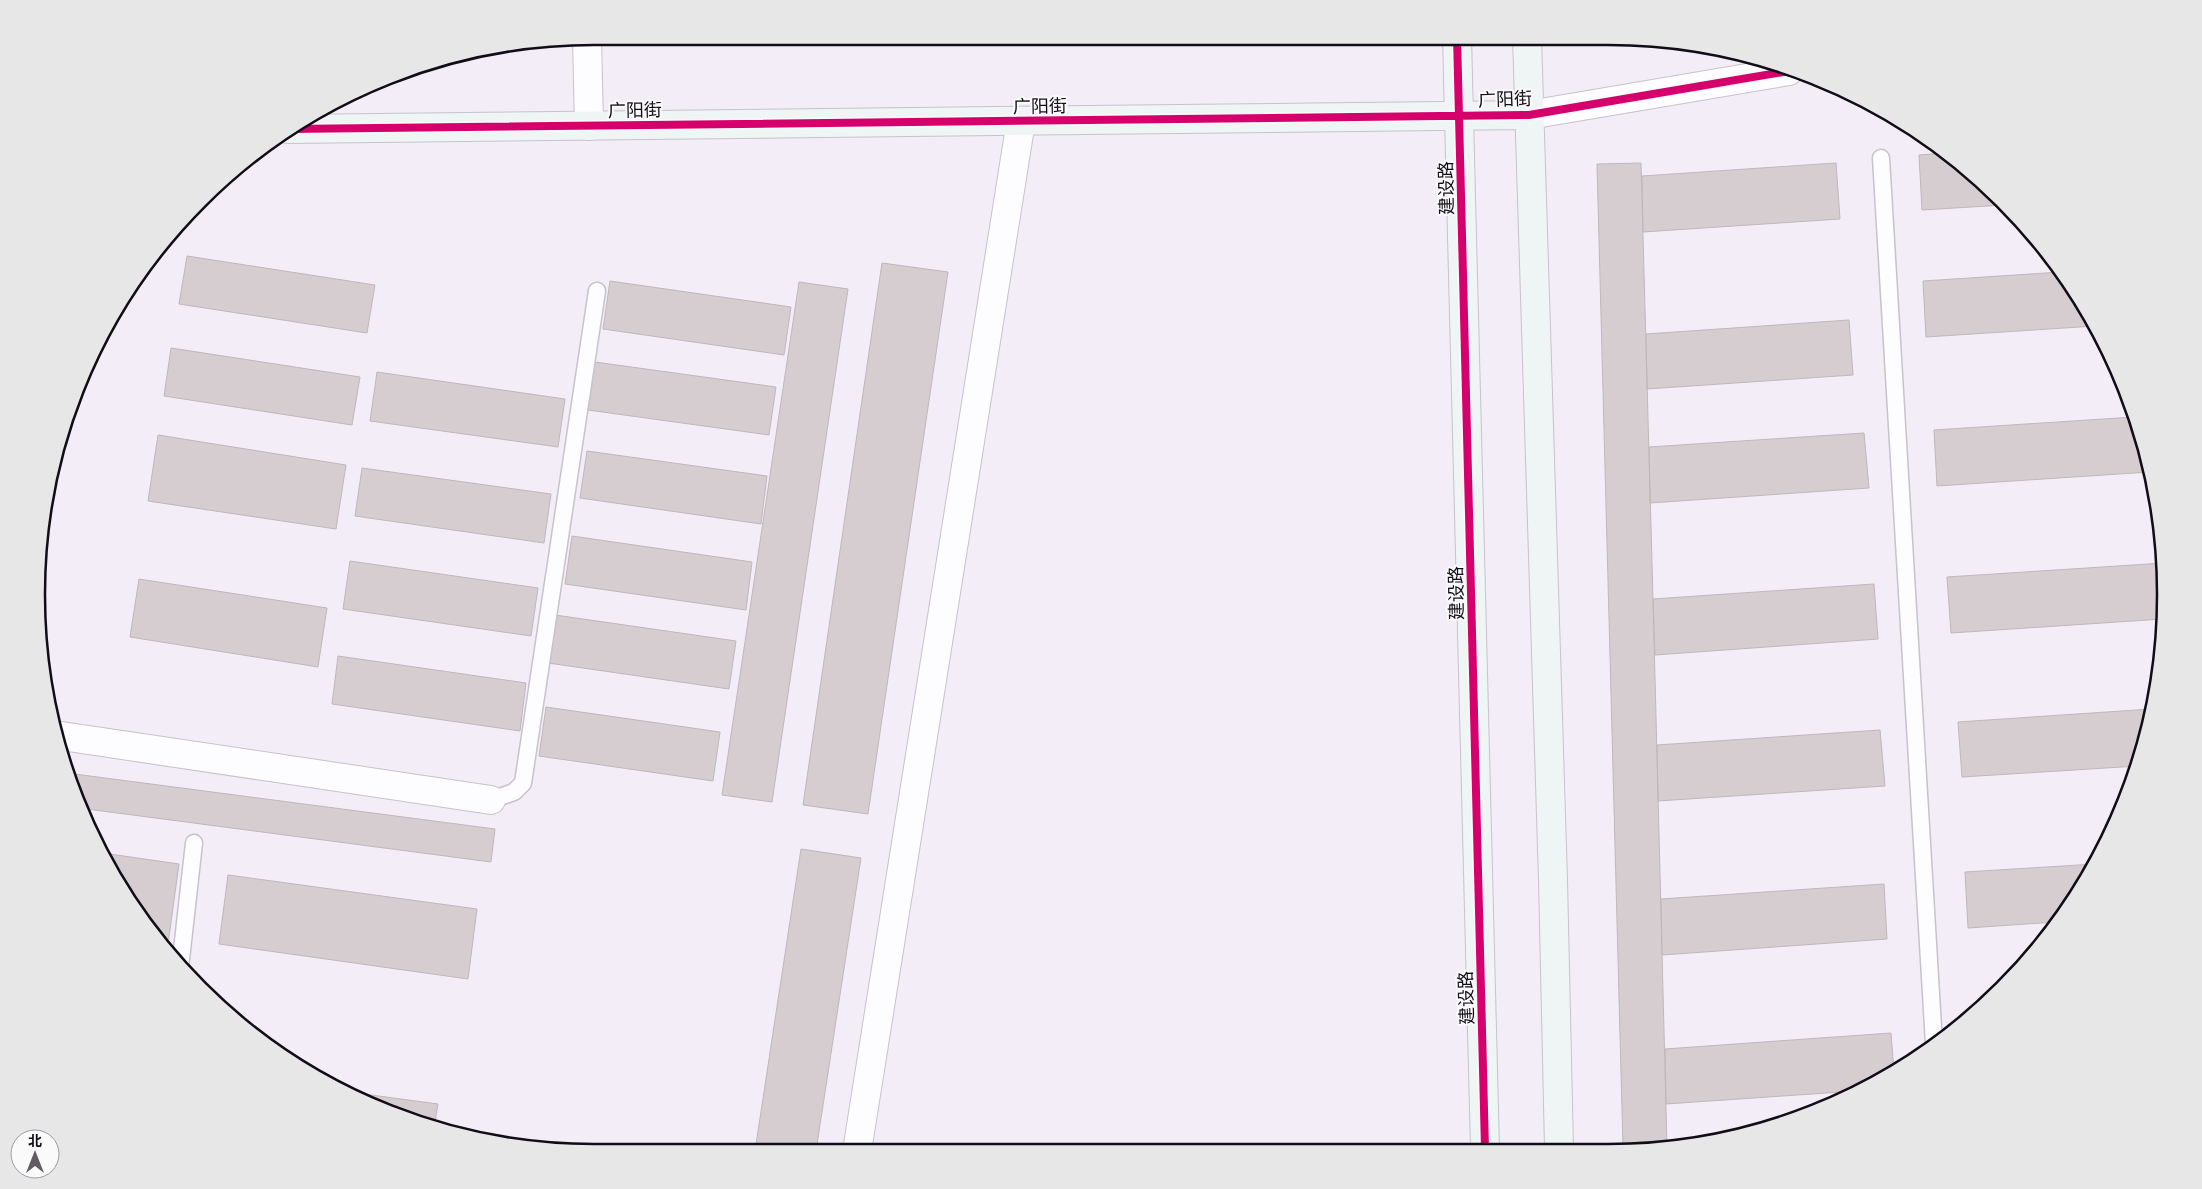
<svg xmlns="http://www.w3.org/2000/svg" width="2202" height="1189" viewBox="0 0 2202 1189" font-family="Mulish,'Noto Sans SC',sans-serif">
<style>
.building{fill:#d6cdd0;stroke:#c0b7bb}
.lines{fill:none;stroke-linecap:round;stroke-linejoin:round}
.lane-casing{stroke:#c7c2cc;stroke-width:19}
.street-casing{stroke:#c7c2cc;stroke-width:30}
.secondary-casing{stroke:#c7c2cc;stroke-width:30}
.lane{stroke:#fdfcfe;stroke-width:16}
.street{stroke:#fdfcfe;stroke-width:28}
.secondary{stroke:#eff4f4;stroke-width:28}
.cycleway-casing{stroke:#fafafa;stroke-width:11}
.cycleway{stroke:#d6006c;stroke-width:8}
.labels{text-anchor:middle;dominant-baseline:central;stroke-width:4;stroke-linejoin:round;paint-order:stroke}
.street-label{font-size:18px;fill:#110c16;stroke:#fafafa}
.rim{fill:none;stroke:#110c16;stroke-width:2.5}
</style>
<rect width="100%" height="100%" fill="#f2edf7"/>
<!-- building -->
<path class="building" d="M1945 153 1975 175 2004 205 1922 210 1919 155Z
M1641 163 1653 599 1667 1148H1623L1597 164Z
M1836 163 1840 219 1643 232 1642 176Z
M187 256 375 285 367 333 179 304Z
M882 263 948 272 868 814 803 805Z
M2061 272 2095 326 1926 337 1923 281Z
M610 281 791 307 784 355 603 329Z
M799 282 848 289 772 802 722 795Z
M1849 320 1853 375 1647 389 1646 334Z
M171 348 360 377 352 425 164 396Z
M595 362 776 387 769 435 588 410Z
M377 372 565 399 558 447 370 421Z
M2134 417 2147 450 2150 472 1937 486 1934 430Z
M1864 433 1869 488 1650 503 1649 447Z
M158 435 346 465 336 529 148 501Z
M587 451 767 476 761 524 580 498Z
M362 468 551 494 544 543 355 516Z
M572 536 752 562 746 610 565 584Z
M350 561 538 588 531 636 343 609Z
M2164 563 2163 619 1951 633 1947 577Z
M139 579 327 608 318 667 130 637Z
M1874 584 1878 639 1655 655 1653 599Z
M555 615 736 641 729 689 548 663Z
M338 656 526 683 520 731 332 704Z
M546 707 720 732 713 781 539 756Z
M2151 709 2138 766 1962 777 1958 722Z
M1880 730 1885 786 1658 801 1657 745Z
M67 773 495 829 491 862 79 808Z
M801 849 861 858 816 1151H755Z
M103 853 179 864 168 944 159 943 130 904Z
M2095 864 2091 873 2056 922 1968 928 1965 872Z
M228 875 477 909 468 979 219 944Z
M1884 884 1887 939 1662 955 1661 899Z
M1891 1033 1894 1071 1856 1091 1666 1104 1665 1049Z
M349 1092 438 1104 434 1127Z"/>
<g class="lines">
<defs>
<path id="lane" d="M1881 158 1934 1044
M491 800 514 792 523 783 597 291
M180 968 194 843"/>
<path id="street" d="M587 37 589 126
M1529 115 1789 71
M55 735 491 800
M857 1151 1021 121"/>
<path id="secondary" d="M1457 37 1485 1149
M1527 37 1553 880 1559 1148
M288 129 1529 115"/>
</defs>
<!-- lane casing -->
<use href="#lane" class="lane-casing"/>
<!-- street casing -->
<use href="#street" class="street-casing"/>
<!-- secondary casing -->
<use href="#secondary" class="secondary-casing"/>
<!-- lane -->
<use href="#lane" class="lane"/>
<!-- street -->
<use href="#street" class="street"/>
<!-- secondary -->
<use href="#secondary" class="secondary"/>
<defs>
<path id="cycleway" d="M1457 37 1485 1149
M288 129 1529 115 1789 71"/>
</defs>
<!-- cycleway casing -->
<use href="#cycleway" class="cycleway-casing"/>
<!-- cycleway -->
<use href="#cycleway" class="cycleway"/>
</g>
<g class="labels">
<!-- street labels -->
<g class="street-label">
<text transform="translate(1505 99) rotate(-2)">广阳街</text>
<text transform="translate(1040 106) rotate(-1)">广阳街</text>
<text transform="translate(635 110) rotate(-1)">广阳街</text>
<text transform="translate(1446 188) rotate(-91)">建设路</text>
<text transform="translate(1456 593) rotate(-91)">建设路</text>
<text transform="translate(1466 998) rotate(-92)">建设路</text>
</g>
</g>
<!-- crop -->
<path d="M0 0H2202V1189H0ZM594 45H1608A549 549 0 0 1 2157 594V595A549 549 0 0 1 1608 1144H594A549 549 0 0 1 45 595V594A549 549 0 0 1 594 45Z" fill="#e7e7e8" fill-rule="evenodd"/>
<path class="rim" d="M594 45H1608A549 549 0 0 1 2157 594V595A549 549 0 0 1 1608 1144H594A549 549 0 0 1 45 595V594A549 549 0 0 1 594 45Z"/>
<!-- north arrow -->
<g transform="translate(35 1154)"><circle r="24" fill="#fafafa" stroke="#9d9b9f"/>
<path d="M0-4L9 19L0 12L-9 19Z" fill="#605b65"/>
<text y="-8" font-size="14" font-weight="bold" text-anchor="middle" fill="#110c16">北</text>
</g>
</svg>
